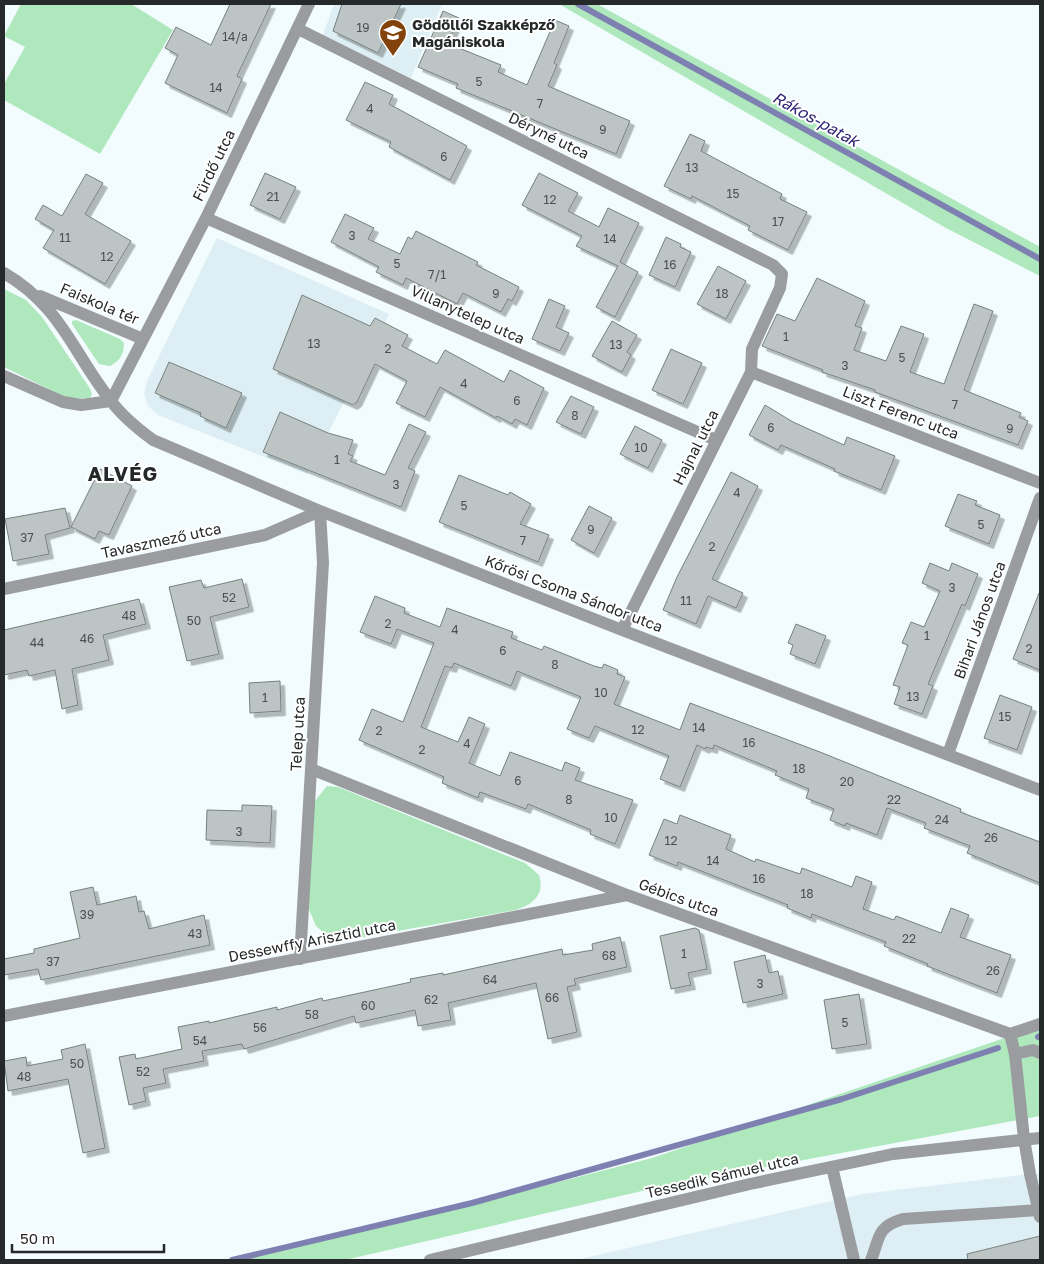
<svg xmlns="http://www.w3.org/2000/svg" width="1044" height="1264" viewBox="0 0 1044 1264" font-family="'Golos Text',sans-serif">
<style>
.built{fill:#ddeff4}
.green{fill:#aee8bc}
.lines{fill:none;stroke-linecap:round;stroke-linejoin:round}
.stream{stroke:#7e80b2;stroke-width:6}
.building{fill:#bcc5c4;stroke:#78807f;filter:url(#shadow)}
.service{stroke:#9a9c9f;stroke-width:12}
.minor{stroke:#9a9c9f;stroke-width:12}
.labels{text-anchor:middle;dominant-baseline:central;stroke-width:4;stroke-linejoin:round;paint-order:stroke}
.number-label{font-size:12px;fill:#4c5050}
.poi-label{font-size:15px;font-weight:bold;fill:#26292a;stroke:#fff;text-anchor:start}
.street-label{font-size:15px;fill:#26292a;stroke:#fff}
.water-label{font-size:16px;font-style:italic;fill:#302675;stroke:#fff}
.district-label{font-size:20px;font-weight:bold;letter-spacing:1px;fill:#26292a;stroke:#fff}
</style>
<defs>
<filter id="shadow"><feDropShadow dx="4.5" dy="4.5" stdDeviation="0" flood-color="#0004"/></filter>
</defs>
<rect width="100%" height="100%" fill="#f2fbfe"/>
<!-- built -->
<path class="built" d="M334 4H442L411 78 323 35Z
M217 238 389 314 307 474 158 415 148 406 144 394 147 381Z
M1040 1173V1260H576L862 1194Z"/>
<!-- green -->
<path class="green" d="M21 4H131L173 30 100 154 4 100V84L25 47 4 36Z
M559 4H597L1040 247V276L946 228Z
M4 289 26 300 42 317 89 387 92 394 90 398 69 399 4 367Z
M76 320 120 339 124 343C124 354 120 361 110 366L99 364 72 324V321Z
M327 786 338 787 525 863 539 875C545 895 533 904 516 910L347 940 339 941 323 932 316 926 308 907 314 802Z
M1040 1026V1116L659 1187 345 1260H230L461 1207 652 1158Z"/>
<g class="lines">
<!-- stream -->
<path class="stream" d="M578 4 1040 259
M1038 1037 1040 1036
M232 1260 472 1203 842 1099 998 1048"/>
</g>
<!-- building -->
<path class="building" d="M230 4H271L237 76 242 79 227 113 165 83 178 55 165 48 176 27 211 45Z
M342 4H401L378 53 333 31Z
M443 11 459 18 449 40 456 43 454 46 501 65 498 72 527 85 555 20 569 26 554 63 557 65 548 86 630 121 616 154 456 88 458 84 418 67Z
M365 82 393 95 389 104 467 146 450 180 389 147 391 142 346 120Z
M690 134 705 141 701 151 782 194 780 199 807 212 788 250 748 230 750 226 692 196 691 199 664 186Z
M265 173 296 187 280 219 250 205Z
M539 173 578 193 568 211 599 227 608 208 639 223 620 262 638 272 615 317 596 307 618 266 576 246 582 236 522 205Z
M86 174 103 183 85 214 131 241 105 284 43 248 54 230 35 219 43 205 62 216Z
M345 214 374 228 368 239 400 254 408 237 412 239 416 231 478 262 476 265 519 287 512 301 508 299 501 312 463 293 457 304 406 278 403 285 376 272 379 267 331 242Z
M666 237 681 244 680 247 691 252 675 287 649 275Z
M718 266 746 281 726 319 697 304Z
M817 278 865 301 855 326 862 328 854 350 886 361 901 326 924 334 910 372 944 384 974 304 993 311 964 390 1021 413 1019 417 1028 421 1018 445 875 392V390L822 372 823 370 762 346 777 314 795 321Z
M302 295 370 326 375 318 408 335 402 346 437 364 445 350 504 382 510 370 544 388 527 425 515 419 512 424 497 416 496 418 440 387 425 417 396 403 407 381 375 364 357 402 353 405 273 369Z
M549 299 565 306 556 327 569 333 560 351 532 339Z
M612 321 637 335 627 352 631 355 622 372 592 356Z
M671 349 702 363 683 404 652 390Z
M169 362 242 393 226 428 200 416 201 413 155 393Z
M571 396 594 407 581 434 556 422Z
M765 405 793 422 844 445 847 437 895 456 881 490 834 471 835 469 781 445 778 450 749 435Z
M280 412 328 433 353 440 348 454 353 456 350 461 385 475 409 424 426 432 408 468 415 471 401 507 263 452Z
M635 426 662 440 648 468 620 454Z
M100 469 132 486 109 535 99 531 95 539 71 527Z
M731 472 758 486 712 579 743 593 736 608 708 596 696 624 663 610 677 577Z
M459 475 508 495 510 492 531 504 520 524 549 535 538 562 439 522Z
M958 494 977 501 975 505 1000 515 989 544 945 526Z
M589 506 612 518 594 553 571 540Z
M65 508 70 528 45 535 49 554 13 561 5 519Z
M930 563 949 571 952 563 978 574 965 606 962 604 928 684 933 686 922 714 894 704 900 687 893 685 908 645 902 643 911 622 924 627 940 591 922 583Z
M242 579 249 607 210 617 219 654 187 661 169 587 201 580 204 588Z
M1039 593H1040V670L1013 659Z
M375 596 405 608 404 613 440 627 447 608 513 632 511 638 542 650 544 646 594 666 602 668 604 664 618 670 617 674 625 677 614 704 680 730 690 703 820 752 961 809 960 812 1040 842V883L967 853 970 846 924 828 926 823 887 808 877 835 846 823 845 826 830 820 834 809 806 798 809 789 775 775 777 771 714 745 713 749 706 747 705 749 697 745 680 787 660 779 669 756 595 726 589 738 567 729 581 697 517 671 511 686 454 663 452 668 445 666 421 727 458 742 469 717 485 724 469 763 500 776 510 752 562 771 565 762 580 768 575 780 633 800 615 844 590 834 591 830 528 804 526 809 480 792 478 798 442 783 444 777 359 740 372 709 403 722 434 643 397 629 391 644 360 632Z
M139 599 146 624 103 635 109 660 72 669 78 705 62 709 55 670 29 676 27 670 4 675V630Z
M796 624 826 636 815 664 790 654 793 645 788 643Z
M280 681 281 711 250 713 249 683Z
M1000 695 1032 707 1017 750 984 738Z
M242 805 272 806 270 843 206 840 207 810 242 811Z
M680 815 731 835 726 849 755 862 756 859 800 874 802 868 852 887 856 876 872 882 863 909 894 920 896 916 941 933 951 908 969 915 960 937 1011 955 997 993 927 966 928 964 884 946 886 942 812 914 811 918 787 908 788 905 678 862 677 866 649 855 664 819 677 824Z
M93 887 97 905 136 896 139 912 144 911 149 929 204 915 210 945 41 980 38 969 4 975V959L34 953V949L80 938 70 892Z
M695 928 699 930 707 969 688 973 691 985 671 989 660 936Z
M620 937 627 967 574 979 576 985 567 987 577 1032 548 1039 536 983 448 1003 451 1020 418 1026 415 1010 356 1023 354 1016 244 1049 242 1044 202 1051 204 1061 163 1069 166 1083 143 1088 146 1101 129 1105 119 1057 135 1054 136 1059 182 1049 178 1027 209 1021V1023L277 1007V1010L322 998 323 1001 411 982 410 979 443 973V975L562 949 563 955 593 950 592 944Z
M765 955 769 973 778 971 783 994 743 1003 734 962Z
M859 994 867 1044 832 1049 824 1000Z
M85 1044 105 1148 83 1153 68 1079 8 1091 4 1061 26 1057 27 1066 63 1059 61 1050Z
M1040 1236V1260H968L967 1254Z"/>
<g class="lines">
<!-- service -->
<path class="service" d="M1015 1054 1033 1050 1040 1053
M1024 1139 1030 1174 1040 1217
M832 1167 854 1260
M871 1260C880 1238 876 1227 903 1219L1040 1210"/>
<!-- minor -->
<path class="minor" d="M298 29 773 265 782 274 780 288 752 349 751 372 622 630
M206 218 716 440
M4 273C61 306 73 353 111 401 123 417 138 429 153 440L320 511 622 630 1040 790
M40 296 143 339
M751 372 1040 483
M4 376 63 402 81 405 111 401
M111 401 206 218 309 4
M4 589 265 535 320 511 323 563 300 959
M948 754 1040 498
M311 769 627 895 1010 1034 1040 1024
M4 1016 627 895
M1010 1034 1015 1054 1024 1139
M430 1260 750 1184 893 1154 1040 1138"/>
</g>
<!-- icons -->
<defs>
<symbol id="school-pin" viewBox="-11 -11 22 30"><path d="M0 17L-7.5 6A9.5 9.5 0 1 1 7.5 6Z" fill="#824209" stroke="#fff"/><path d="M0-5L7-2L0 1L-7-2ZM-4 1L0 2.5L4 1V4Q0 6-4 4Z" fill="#fff"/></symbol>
</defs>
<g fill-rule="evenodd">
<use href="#school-pin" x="377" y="17" width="32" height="43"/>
</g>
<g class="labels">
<!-- number labels -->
<g class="number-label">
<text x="363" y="27">19</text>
<text x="235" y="36">14/a</text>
<text x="479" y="81">5</text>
<text x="216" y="87">14</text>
<text x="540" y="103">7</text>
<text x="370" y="108">4</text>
<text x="603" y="129">9</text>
<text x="444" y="156">6</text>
<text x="692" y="167">13</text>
<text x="733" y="193">15</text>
<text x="273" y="196">21</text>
<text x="550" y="199">12</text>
<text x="778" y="221">17</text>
<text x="352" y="235">3</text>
<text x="65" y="237">11</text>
<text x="610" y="238">14</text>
<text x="107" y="256">12</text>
<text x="397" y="263">5</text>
<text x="670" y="264">16</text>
<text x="437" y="274">7/1</text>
<text x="496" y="293">9</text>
<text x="722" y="293">18</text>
<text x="786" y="336">1</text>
<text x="314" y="343">13</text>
<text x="616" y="344">13</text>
<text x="388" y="348">2</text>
<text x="902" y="357">5</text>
<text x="845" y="365">3</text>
<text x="464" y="383">4</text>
<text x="517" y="400">6</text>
<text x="955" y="404">7</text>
<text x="575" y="415">8</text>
<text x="771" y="427">6</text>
<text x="1010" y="428">9</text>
<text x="641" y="447">10</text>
<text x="337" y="459">1</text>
<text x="396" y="484">3</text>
<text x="737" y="492">4</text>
<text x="464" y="505">5</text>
<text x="981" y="524">5</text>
<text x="591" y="529">9</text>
<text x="27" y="537">37</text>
<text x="523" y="540">7</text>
<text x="712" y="546">2</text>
<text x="952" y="587">3</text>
<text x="229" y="597">52</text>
<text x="686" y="600">11</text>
<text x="129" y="615">48</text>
<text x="194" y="620">50</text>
<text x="388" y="623">2</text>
<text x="455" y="629">4</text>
<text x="927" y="635">1</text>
<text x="87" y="638">46</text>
<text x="37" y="642">44</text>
<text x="1029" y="648">2</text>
<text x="503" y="650">6</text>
<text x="555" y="664">8</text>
<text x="601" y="692">10</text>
<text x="913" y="696">13</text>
<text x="265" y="697">1</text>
<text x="1005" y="716">15</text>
<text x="699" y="727">14</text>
<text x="638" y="729">12</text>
<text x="379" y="730">2</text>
<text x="749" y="742">16</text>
<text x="467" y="743">4</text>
<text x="422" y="749">2</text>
<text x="799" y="768">18</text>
<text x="518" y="780">6</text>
<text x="847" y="781">20</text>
<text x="569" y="799">8</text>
<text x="894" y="799">22</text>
<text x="611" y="817">10</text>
<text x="942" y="819">24</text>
<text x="239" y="831">3</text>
<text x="991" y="837">26</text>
<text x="671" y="840">12</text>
<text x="713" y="860">14</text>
<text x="759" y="878">16</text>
<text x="807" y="893">18</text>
<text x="87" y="914">39</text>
<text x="195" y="933">43</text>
<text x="909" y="938">22</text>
<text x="684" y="953">1</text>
<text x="609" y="955">68</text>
<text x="53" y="961">37</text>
<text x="993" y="970">26</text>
<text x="490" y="979">64</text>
<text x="760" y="983">3</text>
<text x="552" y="997">66</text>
<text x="431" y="999">62</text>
<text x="368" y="1005">60</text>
<text x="312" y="1014">58</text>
<text x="845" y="1022">5</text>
<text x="260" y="1027">56</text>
<text x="200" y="1040">54</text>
<text x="77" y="1063">50</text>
<text x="143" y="1071">52</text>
<text x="24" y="1076">48</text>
</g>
<!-- poi labels -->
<g class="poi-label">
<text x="412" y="24">Gödöllői Szakképző<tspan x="412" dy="17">Magániskola</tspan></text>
</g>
<!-- street labels -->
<g class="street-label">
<text transform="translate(549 135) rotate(26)">Déryné utca</text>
<text transform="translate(213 165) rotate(-64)">Fürdő utca</text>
<text transform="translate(100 303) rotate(23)">Faiskola tér</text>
<text transform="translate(468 314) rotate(24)">Villanytelep utca</text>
<text transform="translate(901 412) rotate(21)">Liszt Ferenc utca</text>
<text transform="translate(695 447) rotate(-63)">Hajnal utca</text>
<text transform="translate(161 540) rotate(-12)">Tavaszmező utca</text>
<text transform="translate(574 593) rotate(21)">Kőrösi Csoma Sándor utca</text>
<text transform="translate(979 620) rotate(-70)">Bihari János utca</text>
<text transform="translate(297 734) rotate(-87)">Telep utca</text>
<text transform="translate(679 897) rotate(20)">Gébics utca</text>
<text transform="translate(312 940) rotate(-11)">Dessewffy Arisztid utca</text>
<text transform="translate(722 1175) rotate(-13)">Tessedik Sámuel utca</text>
</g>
<!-- water labels -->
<g class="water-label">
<text transform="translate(816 119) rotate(29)">Rákos-patak</text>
</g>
<!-- district labels -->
<g class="district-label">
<text x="123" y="473">ALVÉG</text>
</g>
</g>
<!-- border -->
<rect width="1044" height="1264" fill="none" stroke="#26292a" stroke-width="10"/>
<!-- scale -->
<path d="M12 1244v8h152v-8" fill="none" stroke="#26292a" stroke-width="2.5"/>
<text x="20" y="1244" font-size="15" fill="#26292a" stroke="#ffffff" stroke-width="4" paint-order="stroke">50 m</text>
</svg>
